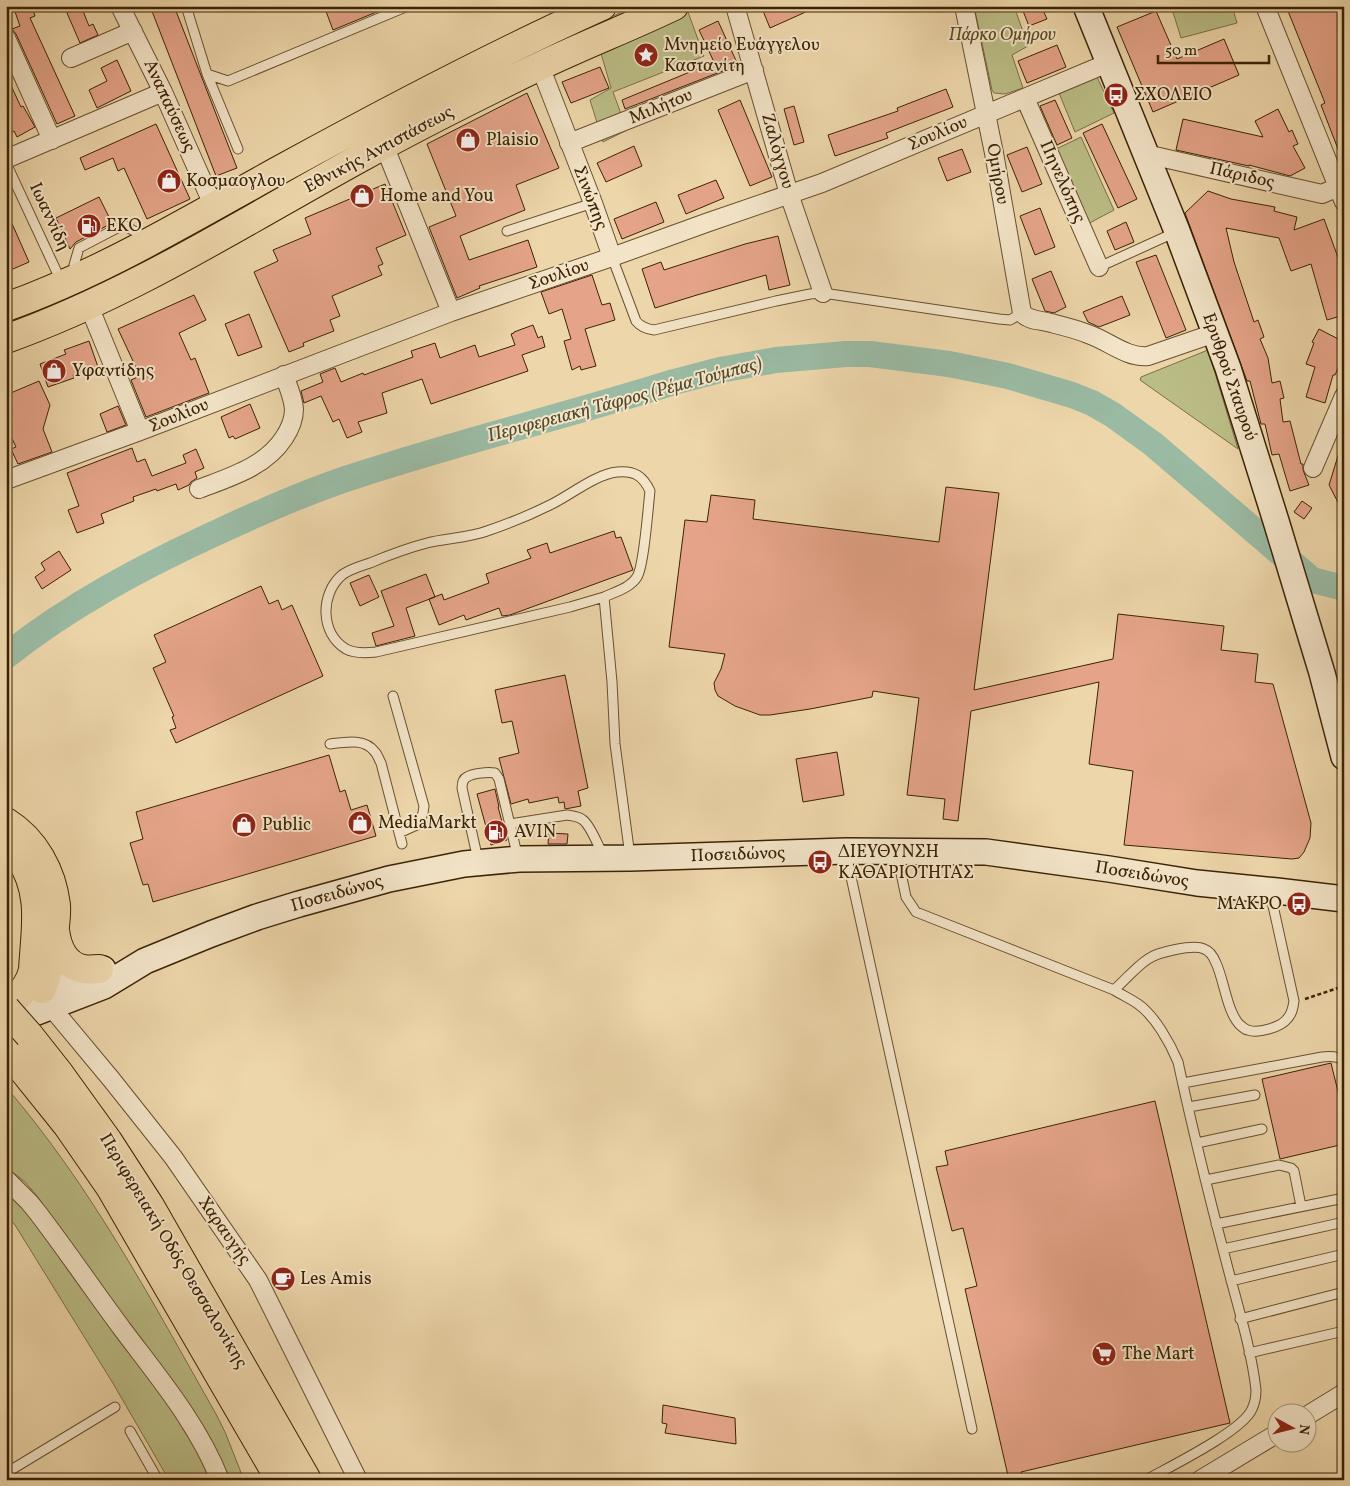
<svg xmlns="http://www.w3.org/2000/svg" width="1350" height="1486" viewBox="0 0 1350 1486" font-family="Vollkorn,serif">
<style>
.green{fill:#bbbd86;stroke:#7b7045}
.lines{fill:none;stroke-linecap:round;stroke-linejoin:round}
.river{stroke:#9abaa3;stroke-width:26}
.building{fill:#e5a489;stroke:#3b2304}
.lane-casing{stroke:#68502e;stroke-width:11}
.street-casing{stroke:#68502e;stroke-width:20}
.secondary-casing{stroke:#3b2304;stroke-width:28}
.primary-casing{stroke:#3b2304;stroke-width:30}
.highway-casing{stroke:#3b2304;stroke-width:30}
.path{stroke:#3b2304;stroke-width:2.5;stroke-dasharray:4 2.5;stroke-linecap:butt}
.lane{stroke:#f3e4c8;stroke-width:9}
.street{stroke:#f3e4c8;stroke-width:18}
.secondary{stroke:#f3e4c8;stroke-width:25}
.primary{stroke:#edd6aa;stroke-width:28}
.highway{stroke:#edd6aa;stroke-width:28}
.highway-bridge-casing{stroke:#3b2304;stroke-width:30;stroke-linecap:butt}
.highway-bridge{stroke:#edd6aa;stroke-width:28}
.labels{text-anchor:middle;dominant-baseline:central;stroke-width:4;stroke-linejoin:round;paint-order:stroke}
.park-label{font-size:18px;font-style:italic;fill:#5b4a24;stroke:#f3e4c8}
.poi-label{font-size:18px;fill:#3b2304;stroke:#f3e4c8;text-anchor:start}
.street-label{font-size:18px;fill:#3b2304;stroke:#f3e4c8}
.water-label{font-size:19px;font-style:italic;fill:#53492c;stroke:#f3e4c8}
</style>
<rect width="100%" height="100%" fill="#edd6aa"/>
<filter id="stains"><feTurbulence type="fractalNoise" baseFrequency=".004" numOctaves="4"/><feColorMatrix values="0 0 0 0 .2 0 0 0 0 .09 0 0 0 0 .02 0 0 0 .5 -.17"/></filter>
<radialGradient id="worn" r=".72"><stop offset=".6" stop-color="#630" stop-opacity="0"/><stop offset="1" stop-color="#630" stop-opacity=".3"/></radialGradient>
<!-- green -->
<path class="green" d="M636 6H646L143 267 6 326V323L81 292 155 257 298 174 517 58Z
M974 6H1014L1028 46 1012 55 1023 88 1005 94 994 93 992 90Z
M1182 6H1232L1237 23 1181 38 1172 9Z
M688 12 704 56 613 92 627 130 603 142 590 100 611 88 600 50Z
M1097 77 1114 113 1075 132 1059 93Z
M1081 137 1114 210 1084 226 1052 151Z
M1208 350 1238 449 1140 380 1141 377Z
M6 1087C91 1186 152 1301 216 1414L225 1432 244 1480H229L222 1463 38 1197 25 1182 6 1167Z
M6 1188 37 1226 75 1280 167 1403 196 1450 210 1480H169L114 1385 15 1225 6 1215Z"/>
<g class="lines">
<!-- river -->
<path class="river" d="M6 656C70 605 144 566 218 532 263 511 310 490 358 475 462 441 569 415 674 382L720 370 776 360 846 354H870L949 364 1008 376 1072 395 1092 403 1113 415 1153 444 1312 580 1344 588"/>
</g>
<!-- building -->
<path class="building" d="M13 6H32L35 16 30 18 75 116 57 124 16 34 12 29 20 26Z
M64 6H81L89 26 93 24 98 35 80 43Z
M150 6H174L237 168 216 176Z
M324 6H391L333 30Z
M761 6H819L770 28Z
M1021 6H1041L1047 19 1029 26Z
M1286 6H1324L1343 9 1344 162H1343L1321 105 1325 103Z
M1156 11 1177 59 1224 39 1239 75 1153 112 1117 27Z
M718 21 738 65 625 109 622 100 714 62 699 30Z
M1057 45 1066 67 1027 83 1018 61Z
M117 60 131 91 97 108 89 90 107 81 101 68Z
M6 64 10 73 6 75 21 107 23 106 35 127 17 137 14 131 6 136Z
M600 67 609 88 571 103 562 82Z
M946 89 953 107 886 133 888 138 835 156 828 135 898 111 897 108Z
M527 93 559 168 516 185 525 210 460 236 469 260 528 240 537 267 479 286 480 288 457 298 429 227 456 216 427 144Z
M740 100 772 177 750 186 718 110Z
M1055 100 1072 138 1057 145 1040 106Z
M794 106 804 142 794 145 784 109Z
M1278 109 1289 132 1292 130 1298 144 1293 146 1305 168 1290 176 1249 165V166L1176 150 1183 119 1263 137 1255 121Z
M156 124 190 199 147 219 124 168 118 171 113 158 85 170 80 158Z
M1102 124 1137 199 1118 208 1083 133Z
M634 146 642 166 606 182 597 163Z
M1027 147 1042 184 1022 192 1007 155Z
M962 149 971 172 947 181 938 158Z
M716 180 724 198 686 214 678 195Z
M385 184 406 235 376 248 383 264 378 266 382 275 332 296 340 316 330 320 334 331 303 343 304 346 289 352 254 272 278 261 273 250 311 234 305 218Z
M1208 191 1231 199 1275 207 1274 211 1297 217 1294 230 1324 219 1344 274V315L1327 320 1311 264 1291 271 1279 238 1226 228 1234 262 1254 322 1258 320 1264 337 1260 339 1268 358 1272 383 1280 381 1284 398 1280 399 1283 422 1290 421 1301 464H1303V470L1309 485 1290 491 1279 454 1272 455 1265 424H1261L1250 381H1247L1185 213Z
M99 197 112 223 76 242 70 249 56 218Z
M656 202 664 222 622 239 614 219Z
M1040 208 1055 247 1035 255 1020 216Z
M6 210 29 262 6 272Z
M1126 222 1134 242 1115 250 1107 231Z
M778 236 790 285 769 290 766 275 697 295 655 308 642 269 661 262 664 270 745 244Z
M1156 255 1186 330 1166 338 1136 262Z
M1051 271 1066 307 1054 313 1045 311 1032 279Z
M592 275 602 305 610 303 615 320 585 329 596 366 581 370 580 366 572 370 564 341 571 339 562 309 549 314 541 292Z
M194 295 206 320 179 333 191 360 195 358 209 393 146 417 131 380 140 376 118 329Z
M1122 296 1130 315 1099 327 1088 322 1083 312Z
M249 314 262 347 238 356 225 324Z
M533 325 538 338 542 336 545 347 522 355 528 371 431 404 422 379 382 393 387 413 358 422 362 432 347 438 339 419 333 422 321 396 304 403 301 391 323 382 320 374 335 368 341 382 363 373 364 375 413 357 411 351 435 343 440 358 475 345 479 357 515 345 511 334 514 333V332Z
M1319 329 1344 342V356L1335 375H1333L1325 403 1306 397 1315 367 1306 364 1314 343 1312 342Z
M89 341 98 367 73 375 74 378 48 387 40 364 66 354 64 350Z
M39 381 50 405 43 429 52 452 18 464 11 449 16 447 6 426V395Z
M250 404 260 428 235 439 233 436 229 438 221 417Z
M118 406 126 425 107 432 100 414Z
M1341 446H1344V514L1329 485Z
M132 448 137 462 145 459 152 476 186 463 183 455 196 449 204 468 195 472 197 478 191 482 189 485 178 490 176 484 157 491 156 489 133 497 134 501 101 514 104 523 77 533 68 510 79 506 67 473Z
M946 487 999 493 974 690 1113 659 1118 614 1224 626 1221 650 1258 654 1255 682 1273 684 1311 823 1310 838 1304 852 1299 858 1292 859 1124 845 1133 771 1089 764 1099 682 971 711 958 821 943 819 945 799 907 795 919 698 873 691 872 697 810 709 770 715H760L735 706 718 696 715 690 714 683 721 669 725 654 669 647 685 520 707 522 711 495 755 500 753 519 939 542Z
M1302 501 1312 508 1304 519 1294 512Z
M614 531 616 538 621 537 633 570 510 615 502 616 499 608 466 620 464 615 439 625 429 599 442 594 444 600 489 583 486 574 531 558 527 550 547 543 550 553Z
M59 551 71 570 42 589 35 577 45 570 41 563Z
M426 574 435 597 406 608 415 636 376 646 372 633 394 626 381 591Z
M369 575 379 597 360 606 350 583Z
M261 586 269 604 278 600 282 610 292 605 323 676 176 743 170 730 176 728 172 717 174 716 153 668 166 662 154 635Z
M565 675 588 788 578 791 581 806 565 809 564 802 559 803 558 797 529 803 528 799 511 804 499 758 519 753 512 721 502 723 495 690Z
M837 752 844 795 803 802 796 759Z
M329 755 340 792 345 790 351 810 367 805 376 836 153 902 148 884 143 885 130 843 143 839 136 812Z
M495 789 499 807H498L507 840 491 845 477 794Z
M549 833 568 834 567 844H548Z
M1331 1063 1344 1116V1144L1280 1159 1262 1079Z
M1155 1101 1230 1423 1021 1472 1023 1480H1009L965 1289 977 1286 963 1228 952 1231 936 1167 948 1165 945 1151Z
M663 1405 735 1418 736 1444 665 1433 667 1424 662 1423Z"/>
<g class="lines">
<defs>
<path id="lane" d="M186 6 207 74 228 81 408 6
M207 74 238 149
M6 163 61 281
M507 231 593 203
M612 257 636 321C641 327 646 329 654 330L776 301 810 294 823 293 999 319 1010 320 1022 313
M74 265 79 248 123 225 138 233
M1099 267 1176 232
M604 597C615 592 630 588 637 577 644 566 648 508 650 491 643 476 634 470 617 472 596 474 569 496 550 505 530 515 508 524 487 531 468 538 447 538 427 543 408 548 389 555 370 563 361 566 350 569 342 575 320 594 320 633 346 649 355 654 367 653 376 652L570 607 604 597 612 682 615 744 630 856
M393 696 424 806 423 813 419 824 399 833
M330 744C345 742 365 738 375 752 378 755 379 760 381 763L402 844
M510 824 567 815C572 816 578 816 583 820 591 826 598 846 603 855
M846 854 972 1429
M897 854 906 897 916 912 1114 990C1122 995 1131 999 1138 1004 1155 1016 1170 1043 1178 1062 1192 1127 1208 1192 1225 1257 1236 1301 1251 1346 1256 1390 1256 1396 1255 1403 1252 1409 1243 1431 1169 1467 1146 1480
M478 860 462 788C462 784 463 779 467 777 473 773 488 772 495 773L499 779 518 858
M1114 990C1125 980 1136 967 1148 959 1158 952 1193 944 1204 949 1210 951 1214 958 1216 963 1224 980 1227 1011 1239 1024 1241 1026 1246 1030 1248 1030 1258 1034 1281 1027 1287 1019 1292 1014 1293 1008 1294 1001L1270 892
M1183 1083 1322 1057C1330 1056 1338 1056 1344 1061
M1189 1107 1255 1095
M1197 1143 1262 1129
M1206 1180 1279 1165 1291 1168 1294 1171 1301 1206
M1216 1224 1344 1198
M1223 1249 1344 1222
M1231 1281 1344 1254
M1240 1319 1344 1292
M1249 1353 1344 1331
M130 1431 158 1480
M6 1473 115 1407"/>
<path id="street" d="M120 6 163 92 214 207
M735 6 789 194 823 293
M964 6 994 153 1022 313C1029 321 1041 320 1051 323 1063 326 1076 329 1088 334 1109 341 1126 358 1148 356L1215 333
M1265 6 1344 202
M6 38 52 140
M71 58 133 31
M540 66 593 203 612 257
M1025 98 1099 267
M569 143 754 70
M384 145 451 312
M1146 154 1322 194 1338 187
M6 159 163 92
M89 306 140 431
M1313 468 1344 396
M6 480 140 431 451 312 612 257 706 223 822 183 1108 63
M199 489C230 477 265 467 284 438 290 429 294 420 294 409 293 397 288 386 284 375
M51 1007 111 1079 173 1157 258 1280 358 1480
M6 1179 29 1202 38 1213C67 1251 94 1291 123 1330 159 1378 198 1424 220 1480
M1308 1415 1344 1393
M1200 1480 1278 1433"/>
<path id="secondary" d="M1086 6 1177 231 1228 368 1276 521 1322 673 1344 757
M27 995 103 969
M6 1024 104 986 145 961 211 934 257 917 299 904 389 879 464 864 519 859 630 858 846 851 986 852 1109 869 1197 883 1277 891 1344 899"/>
<path id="primary" d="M6 307C104 272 192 218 283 168 387 111 493 55 602 6
M6 339C132 294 245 221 362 157 420 125 480 95 540 66 584 45 630 27 674 6"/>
<path id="highway" d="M6 822C35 840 52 872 56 905 57 919 54 934 52 947 50 962 47 975 42 989
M55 930C57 946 64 965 83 969 88 970 94 969 99 969
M14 1000C23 992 30 983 33 970 35 930 44 893 19 857
M29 1035 59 1073 108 1141 150 1206 307 1480
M6 1049 67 1125 110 1187 280 1480"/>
</defs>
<!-- lane casing -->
<use href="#lane" class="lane-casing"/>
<!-- street casing -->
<use href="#street" class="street-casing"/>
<!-- secondary casing -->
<use href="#secondary" class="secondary-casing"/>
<!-- primary casing -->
<use href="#primary" class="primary-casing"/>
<!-- highway casing -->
<use href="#highway" class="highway-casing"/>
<!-- path -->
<path class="path" d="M1305 999 1344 986"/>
<!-- lane -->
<use href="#lane" class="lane"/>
<!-- street -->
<use href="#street" class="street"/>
<!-- secondary -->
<use href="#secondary" class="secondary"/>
<!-- primary -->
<use href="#primary" class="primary"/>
<!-- highway -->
<use href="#highway" class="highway"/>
<defs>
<path id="highway-bridge" d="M6 1009 29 1035"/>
</defs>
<!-- highway-bridge casing -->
<use href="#highway-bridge" class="highway-bridge-casing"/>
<!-- highway-bridge -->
<use href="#highway-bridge" class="highway-bridge"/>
</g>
<!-- icons -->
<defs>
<symbol id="sight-disc" viewBox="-11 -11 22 22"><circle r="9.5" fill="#8f2418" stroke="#f3e4c8"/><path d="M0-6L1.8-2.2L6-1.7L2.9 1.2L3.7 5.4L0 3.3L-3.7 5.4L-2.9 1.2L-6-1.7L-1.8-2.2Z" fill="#fff"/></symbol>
<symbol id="bus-disc" viewBox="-11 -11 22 22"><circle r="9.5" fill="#8f2418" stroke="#f3e4c8"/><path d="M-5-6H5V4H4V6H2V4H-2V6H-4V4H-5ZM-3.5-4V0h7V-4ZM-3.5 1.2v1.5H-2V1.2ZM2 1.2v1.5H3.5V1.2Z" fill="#fff"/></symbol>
<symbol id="shop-disc" viewBox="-11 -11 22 22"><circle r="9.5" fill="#8f2418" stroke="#f3e4c8"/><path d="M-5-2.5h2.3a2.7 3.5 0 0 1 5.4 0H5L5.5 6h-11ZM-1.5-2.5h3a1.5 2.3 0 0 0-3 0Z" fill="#fff"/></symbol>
<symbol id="fuel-disc" viewBox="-11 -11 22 22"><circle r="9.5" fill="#8f2418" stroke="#f3e4c8"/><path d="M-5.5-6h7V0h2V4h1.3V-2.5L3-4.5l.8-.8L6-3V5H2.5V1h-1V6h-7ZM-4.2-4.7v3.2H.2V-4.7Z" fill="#fff"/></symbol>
<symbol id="cafe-disc" viewBox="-11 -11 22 22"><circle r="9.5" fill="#8f2418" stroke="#f3e4c8"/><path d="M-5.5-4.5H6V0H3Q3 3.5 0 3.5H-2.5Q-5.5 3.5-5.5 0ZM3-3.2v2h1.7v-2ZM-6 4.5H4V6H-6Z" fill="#fff"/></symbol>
<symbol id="supermarket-disc" viewBox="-11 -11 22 22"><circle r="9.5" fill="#8f2418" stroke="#f3e4c8"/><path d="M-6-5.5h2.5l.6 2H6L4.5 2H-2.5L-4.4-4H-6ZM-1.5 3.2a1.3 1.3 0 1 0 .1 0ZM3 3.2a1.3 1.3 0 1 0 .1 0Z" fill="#fff"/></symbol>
</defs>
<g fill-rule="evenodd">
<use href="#sight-disc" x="632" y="41" width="28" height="28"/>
<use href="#bus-disc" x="1102" y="81" width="28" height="28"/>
<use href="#shop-disc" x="454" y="126" width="28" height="28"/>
<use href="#shop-disc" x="155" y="167" width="28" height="28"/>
<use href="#shop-disc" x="348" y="182" width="28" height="28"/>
<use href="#fuel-disc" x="75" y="212" width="28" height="28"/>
<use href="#shop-disc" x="40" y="357" width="28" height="28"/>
<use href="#shop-disc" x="346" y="809" width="28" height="28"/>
<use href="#shop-disc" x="230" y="811" width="28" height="28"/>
<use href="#fuel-disc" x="482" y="818" width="28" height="28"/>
<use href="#bus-disc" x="806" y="848" width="28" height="28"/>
<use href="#bus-disc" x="1285" y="890" width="28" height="28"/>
<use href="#cafe-disc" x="269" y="1265" width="28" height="28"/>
<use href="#supermarket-disc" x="1090" y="1340" width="28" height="28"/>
</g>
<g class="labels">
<!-- park labels -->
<g class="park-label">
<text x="1002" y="35">Πάρκο Ομήρου</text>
</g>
<!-- poi labels -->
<g class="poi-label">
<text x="664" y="45">Μνημείο Ευάγγελου<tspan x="664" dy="21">Καστανίτη</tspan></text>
<text x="1134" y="95">ΣΧΟΛΕΙΟ</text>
<text x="486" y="140">Plaisio</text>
<text x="186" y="181">Κοσμαογλου</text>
<text x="380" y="196">Home and You</text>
<text x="106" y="226">ΕΚΟ</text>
<text x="72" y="371">Υφαντίδης</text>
<text x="378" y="823">MediaMarkt</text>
<text x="262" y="825">Public</text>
<text x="514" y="832">AVIN</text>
<text x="838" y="852">ΔΙΕΥΘΥΝΣΗ<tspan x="838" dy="21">ΚΑΘΑΡΙΟΤΗΤΑΣ</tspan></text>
<text x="1282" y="904" text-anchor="end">ΜΑΚΡΟ</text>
<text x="300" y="1279">Les Amis</text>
<text x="1122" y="1354">The Mart</text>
</g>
<!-- street labels -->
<g class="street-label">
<text transform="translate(169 106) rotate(65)">Αναπαύσεως</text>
<text transform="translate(661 107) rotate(-22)">Μιλήτου</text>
<text transform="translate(938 134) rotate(-23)">Σουλίου</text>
<text transform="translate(379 150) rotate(-28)">Εθνικής Αντιστάσεως</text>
<text transform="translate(777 151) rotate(74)">Ζαλόγγου</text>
<text transform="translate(997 174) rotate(80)">Ομήρου</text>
<text transform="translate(1242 176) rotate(13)">Πάριδος</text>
<text transform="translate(1062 182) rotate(66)">Πηνελόπης</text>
<text transform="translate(590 198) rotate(69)">Σινώπης</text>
<text transform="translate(49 217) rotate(65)">Ιωαννίδη</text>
<text transform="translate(559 275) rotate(-19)">Σουλίου</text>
<text transform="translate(1229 377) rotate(71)">Ερυθρού Σταυρού</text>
<text transform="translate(179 416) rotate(-22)">Σουλίου</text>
<text transform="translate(738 855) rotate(-2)">Ποσειδώνος</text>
<text transform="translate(1142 875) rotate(9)">Ποσειδώνος</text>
<text transform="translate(337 894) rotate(-16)">Ποσειδώνος</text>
<text transform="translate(224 1231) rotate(55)">Χαραυγής</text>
<text transform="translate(173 1251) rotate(59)">Περιφερειακή Οδός Θεσσαλονίκης</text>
</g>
<!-- water labels -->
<g class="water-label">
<text transform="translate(625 400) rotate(-15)">Περιφερειακή Τάφρος (Ρέμα Τούμπας)</text>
</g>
</g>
<!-- margin -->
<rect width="1350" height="1486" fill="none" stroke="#edd6aa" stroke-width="25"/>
<rect x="8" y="8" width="1335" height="1471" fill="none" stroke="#3b2304" stroke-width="2.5"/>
<rect x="12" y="12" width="1325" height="1461" fill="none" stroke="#3b2304"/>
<!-- north arrow -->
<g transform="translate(1292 1428) rotate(97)"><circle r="24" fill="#f3e4c8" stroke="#a9977a"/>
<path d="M0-4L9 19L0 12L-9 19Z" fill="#8f2418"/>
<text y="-8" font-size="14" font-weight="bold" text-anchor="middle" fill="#3b2304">N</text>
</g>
<!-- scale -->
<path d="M1158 55v8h111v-8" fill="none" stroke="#3b2304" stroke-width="2.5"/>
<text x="1165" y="55" font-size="15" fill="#3b2304" stroke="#f3e4c8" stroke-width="4" paint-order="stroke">50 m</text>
<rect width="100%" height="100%" filter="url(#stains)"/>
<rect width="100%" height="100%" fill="url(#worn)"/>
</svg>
